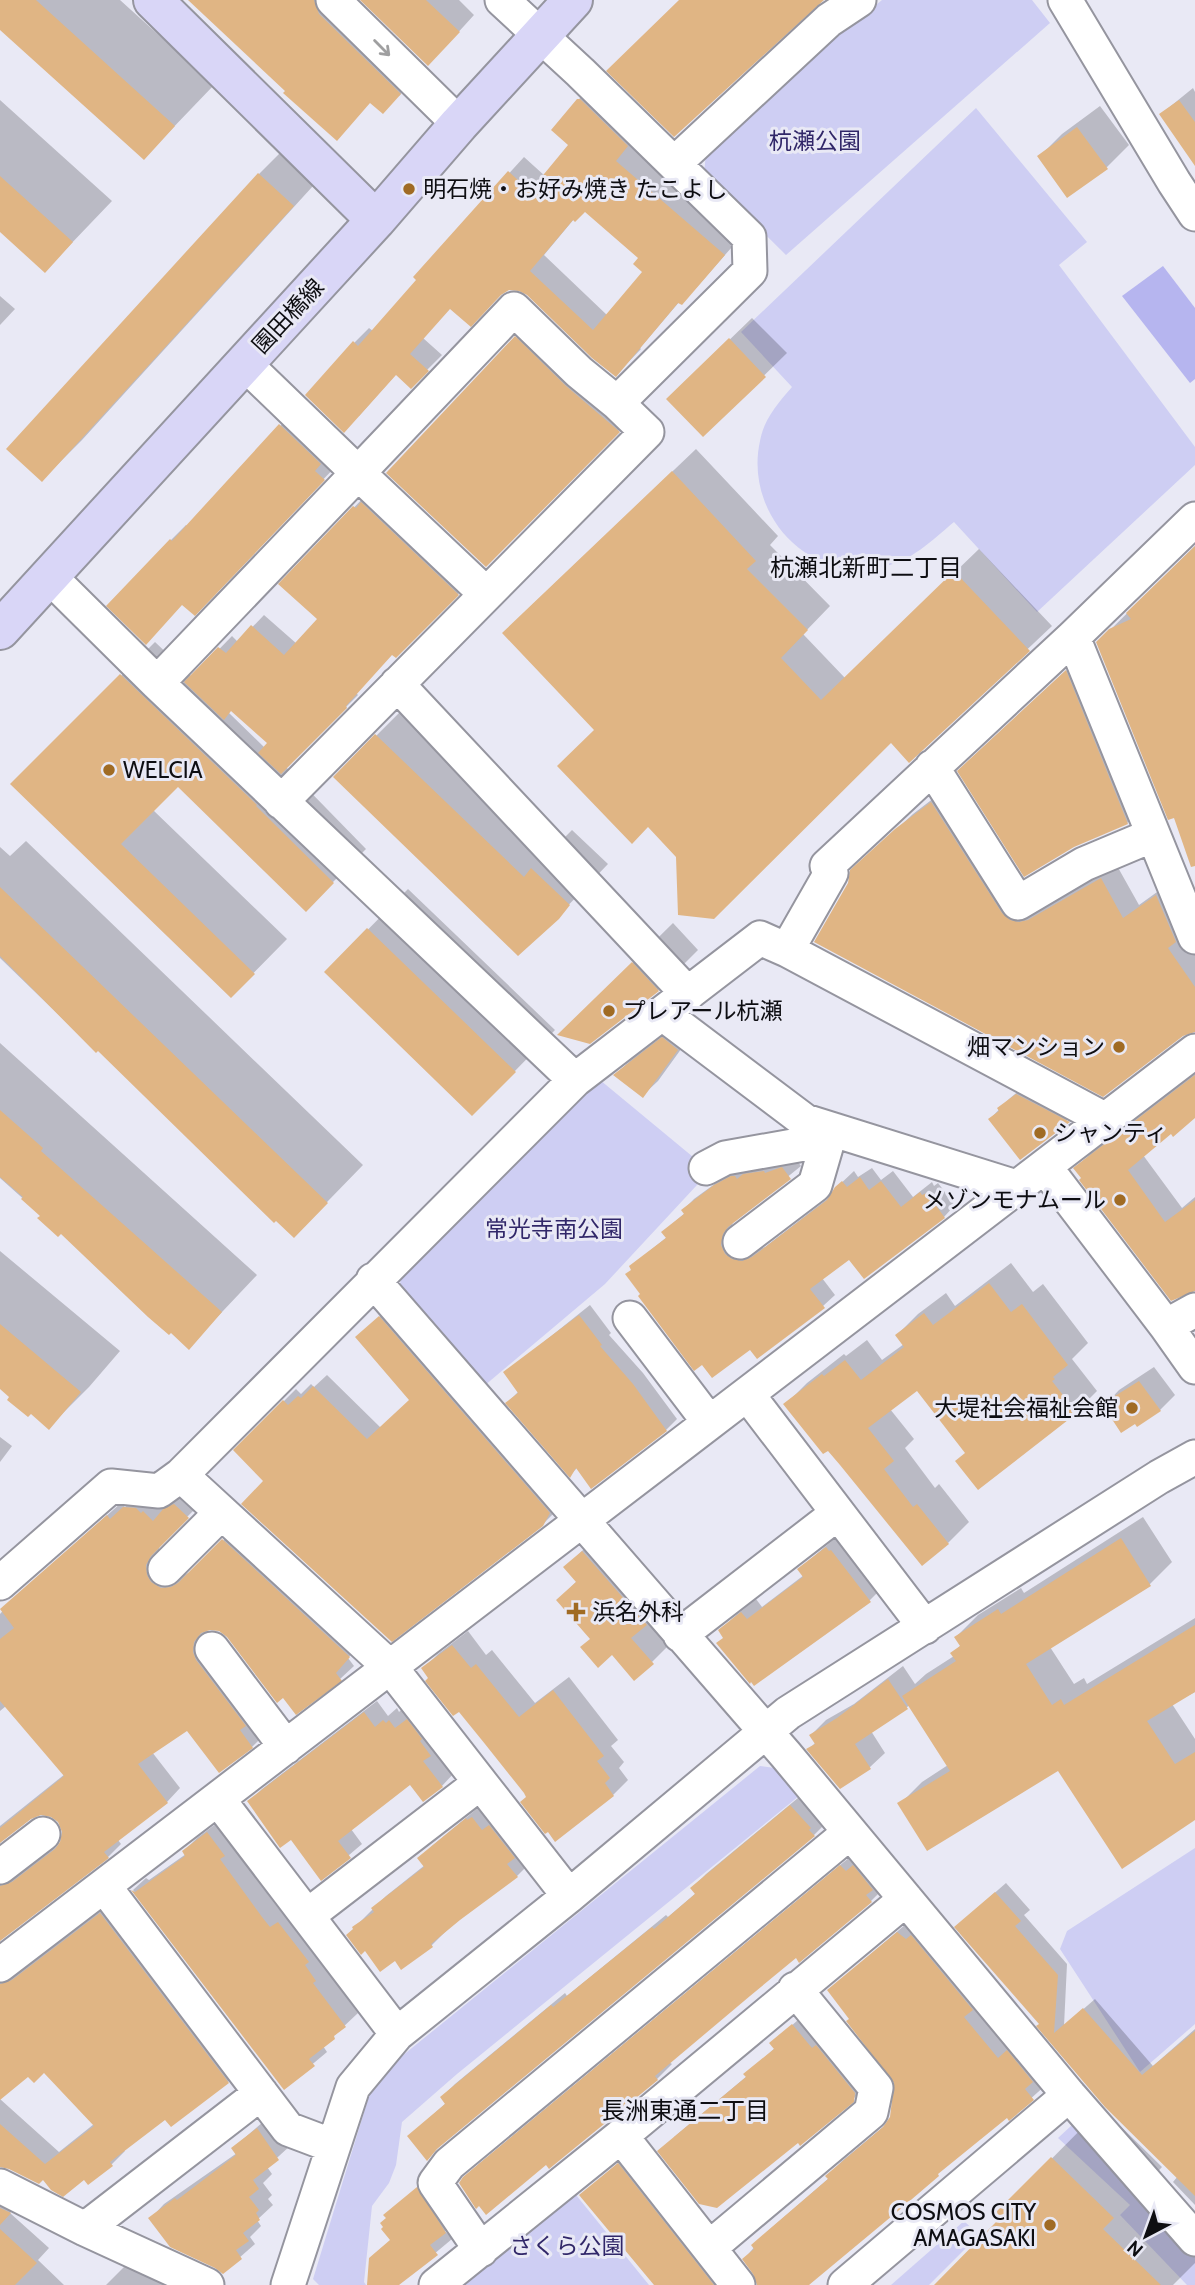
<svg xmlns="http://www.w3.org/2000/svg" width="1195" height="2285" viewBox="0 0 1195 2285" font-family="Cabin,'Noto Sans JP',sans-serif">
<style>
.green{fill:#cecef3}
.forest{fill:#b6b5ef}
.shadow{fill:#0003;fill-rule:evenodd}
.building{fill:#e0b584;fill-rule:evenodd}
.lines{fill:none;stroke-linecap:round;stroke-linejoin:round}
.street-casing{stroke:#95959f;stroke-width:37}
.secondary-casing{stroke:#95959f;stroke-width:42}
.street{stroke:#fff;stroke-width:33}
.secondary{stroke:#d9d6f7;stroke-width:38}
.oneway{stroke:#9f9fa0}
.poi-dot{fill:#a06b24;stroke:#e9e9f5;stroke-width:2.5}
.labels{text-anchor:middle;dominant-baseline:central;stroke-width:6;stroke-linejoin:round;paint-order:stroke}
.park-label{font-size:23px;fill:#312769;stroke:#e9e9f5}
.poi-label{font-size:23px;fill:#0e0e12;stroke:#e9e9f5;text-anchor:start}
.street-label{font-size:23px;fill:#0e0e12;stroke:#e9e9f5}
.neighbourhood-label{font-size:24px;fill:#0e0e12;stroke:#e9e9f5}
</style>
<rect width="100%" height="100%" fill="#e9e9f5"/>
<!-- green -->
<path class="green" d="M882 0H1032L1050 23 786 255 704 174 706 153 756 104Z
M976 108 1087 242 1059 265 1195 447V465L1037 612 954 522C931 541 912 561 882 567 808 584 744 513 760 441 764 419 778 403 792 387L741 332Z
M600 1080 710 1171 605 1284 484 1386 400 1289 401 1270Z
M760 1766 775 1768 799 1796 457 2074 402 2122 396 2165 389 2183 372 2206 364 2282 366 2285H319L313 2279 369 2096 402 2056Z
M1195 1848V2024L1140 2072 1060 1949 1067 1931Z
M1072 2125 1080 2126 1195 2256V2285H1187L1120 2215 1130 2205 1058 2138Z
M572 2190 649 2285H456Z
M964 2221 979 2235 929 2285H891Z"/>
<!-- forest -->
<path class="forest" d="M1163 266 1195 308V379L1190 383 1122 296Z"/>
<!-- shadow -->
<path class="shadow" d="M0 0H120L214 85 144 158 0 28Z
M190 0H338L416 77 399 96 371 102 287 91Z
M363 0H459L474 15 444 48Z
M594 85 642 130 630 145 739 239 696 288 680 301 640 348 641 349 616 375 528 294 520 289H509L451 307 423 338 442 355 411 386 397 373 359 416 354 343 369 328 373 331 419 280 415 277 524 157 545 176 571 145 578 100ZM585 210 640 258 645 272 608 316 544 255 574 219Z
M1193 88 1195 92V163L1161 114Z
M0 100 112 201 45 271 0 230Z
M1100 106 1129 145 1107 167 1068 195 1040 156 1062 134Z
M299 134 333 164 82 440 42 480 9 449 259 174Z
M0 296 15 309 0 325Z
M752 318 787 353 703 435 691 377Z
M525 329 627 422 486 565 516 338Z
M295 410 338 464 209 599 183 603 109 606 171 540 186 525 188 527Z
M696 449 778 536 770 545 830 606 803 634 845 678 979 549 1052 626 910 760 891 741 678 856 596 730 527 610Z
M366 495 470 582 396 656 393 653 356 693 358 695 286 767 366 849 306 909 178 784 153 810 287 939 231 996 13 784 155 642 192 677 232 636 238 642 264 615 297 644 319 619 281 584ZM231 709 269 743 265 748 228 712Z
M1195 546V847L1098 642Z
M1081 657 1142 808 1127 823 974 756Z
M416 696 565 837 572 830 608 864 557 917 335 777Z
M947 788 1016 898 1116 864 1139 905 1171 882 1195 934V1025L868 856 913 814Z
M26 841 363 1165 294 1236 98 1048 96 1051 0 958V847L10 856Z
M408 889 555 1030 512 1074 326 972Z
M673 923 698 950 658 990 600 995Z
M678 1024 692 1034 658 1081 643 1095 615 1075 630 1061Z
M0 1043 257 1275 189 1347 0 1178Z
M1195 1073V1116L1171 1132 1143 1155 1182 1208 1195 1197V1289L1076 1168 1091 1153Z
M1026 1085 1077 1112 1020 1158 990 1119 1009 1099Z
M794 1157 801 1166 733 1221 731 1232 754 1251 765 1247 831 1196 836 1188 854 1171 858 1177 872 1168 881 1180 893 1171 913 1197 932 1182 934 1186 938 1183 955 1205 944 1217 850 1258 822 1278 835 1295 823 1306 750 1347 642 1294 631 1266 667 1237 663 1232 685 1213 683 1210 694 1199 727 1175Z
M0 1251 120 1351 89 1387 49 1427 0 1387Z
M1011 1263 1033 1292 1043 1284 1088 1343 1072 1359 1097 1391 1076 1412 966 1452 917 1389 890 1409 914 1439 905 1448 935 1488 939 1484 969 1522 948 1543 841 1463 786 1404 807 1383 844 1354 846 1356 867 1340 882 1360 904 1344 897 1335 918 1314 946 1293 955 1306Z
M393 1305 555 1512 542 1525 266 1481 235 1450 296 1389 301 1394 311 1384 314 1387 327 1375 381 1428 411 1400 370 1325Z
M590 1305 611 1333 609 1335 643 1373 677 1419 666 1430 577 1468 570 1475 507 1403 519 1391 505 1373Z
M1154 1367 1175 1395 1160 1410 1137 1425 1105 1405 1119 1390Z
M0 1437 12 1446 0 1462Z
M138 1494 158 1499 167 1508 180 1495 201 1503 164 1540 159 1548V1561L173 1575H184L194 1570 237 1527 362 1642 348 1658 354 1666 340 1679 228 1636 221 1630H207L206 1638 266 1733 252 1747 220 1771 187 1728 152 1752 180 1788 167 1802 118 1840 121 1844 108 1857 0 1939V1867L18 1873 27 1869 62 1843 64 1831 60 1822 52 1815 40 1813 30 1817 0 1841V1826L65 1774 6 1706 0 1711V1614L15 1597 121 1503 125 1507Z
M1143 1517 1172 1562 1150 1584 1050 1647 1074 1684 1084 1678 1087 1684 1195 1618V1692L1172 1704 1195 1739V1819L1058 1768 900 1804 922 1782 948 1765 910 1705 871 1731 885 1753 870 1767 840 1787 809 1749 816 1742 811 1735 826 1720 854 1704 903 1666 915 1684 926 1674 954 1656 953 1653 962 1644 956 1637 978 1615 1021 1588 1024 1593Z
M840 1534 883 1587 869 1601 725 1637 720 1631 734 1617 756 1599 762 1607 804 1575 799 1569Z
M585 1548 671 1643 652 1662 612 1653 592 1638 558 1600 577 1581 566 1567Z
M468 1631 486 1655 492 1650 535 1703 569 1677 618 1740 611 1746 624 1762 619 1768 628 1780 613 1795 528 1796 487 1743 423 1669 438 1654Z
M377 1701 388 1716 397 1708 399 1712 402 1709 454 1773 442 1786 411 1783 351 1829 362 1844 322 1878 291 1837 249 1802 262 1789Z
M804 1793 827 1822 814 1835 409 2136 446 2103 442 2097 455 2084 565 1993 567 1996 666 1915 668 1917 696 1893 692 1888 706 1874Z
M484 1806 529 1864 517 1876 459 1918 431 1946 395 1959 354 1928 386 1896 425 1865 420 1858 432 1846 479 1807 480 1809Z
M221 1820 233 1846 275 1904 284 1915 292 1910 328 1966 326 1969 358 2013 323 2046 327 2052 284 2088 133 1890 146 1878 149 1880 186 1854 184 1851 197 1838Z
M856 1852 886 1886 871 1901 796 1956 669 2062 672 2064 657 2079 546 2162 464 2178 480 2163Z
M1006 1883 1030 1910 1024 1915 1067 1964 1064 2026 1095 1999 1153 2066 1195 2029V2205L1173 2182 1178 2176 1041 2024 967 1917Z
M114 1901 241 2069 228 2082 166 2117 123 2149 125 2151 112 2164 85 2178 43 2177 0 2165V2099L59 2152 94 2124 44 2071 0 2056V1965L18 1971 27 1967Z
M913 1918 1047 2084 1009 2118 1007 2115 952 2160 807 2285H758L759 2281 744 2259 768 2231 829 2178 828 2176 842 2161 888 2123 891 2117 897 2092 893 2076 829 1990Z
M807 2012 867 2085 852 2100 798 2140 674 2137 747 2076 746 2074 775 2048 772 2043Z
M1102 2108 1162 2167 1152 2178 1195 2220V2263L1173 2285H936L1000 2221 995 2216Z
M271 2115 291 2145 267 2167 272 2174 263 2183 272 2195 268 2199 273 2205 257 2220 261 2226 250 2237 255 2244 223 2272 151 2218 164 2204 237 2153 233 2148Z
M630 2153 734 2285H656L581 2195Z
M433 2174 459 2217 445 2231 452 2239 397 2285H371L392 2239 386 2215Z
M0 2185 23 2199 10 2213 49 2248 38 2260 64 2285H0Z
M132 2259 205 2285H106Z"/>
<!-- building -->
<path class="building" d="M0 0H36L175 126 144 160 0 30Z
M188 0H314L319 14 401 94 383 114 370 103 337 141 283 93 285 91Z
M360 0H426L460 32 428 66Z
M679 0H824L674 137 606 71Z
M577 99H580L628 146 616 161 725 255 682 305 678 303 616 377 592 358 527 295 519 291 509 290 501 295 471 327 450 309 410 354 429 371 411 389 396 375 344 433 305 395 353 341 358 346 416 280 413 277 508 171 530 191 568 145 551 130ZM585 212 638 258 633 264 642 272 593 330 530 271 573 220 575 222Z
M1179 100 1195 122V166L1159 114Z
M1077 127 1108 169 1067 198 1037 156Z
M258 173 294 206 42 482 6 449Z
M0 176 73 242 45 273 0 232Z
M515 336 566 386 620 432 486 567 386 473Z
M729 338 766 377 703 437 666 399Z
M279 424 321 464 315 471 325 480 195 616 182 605 146 645 106 606 170 539 172 541Z
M672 471 756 561 747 569 808 630 781 658 821 700 954 571 1030 651 909 763 891 743 714 919 678 915 676 857 648 827 632 844 557 766 594 730 502 633Z
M361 502 459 595 396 658 392 655 346 706 347 708 281 774 258 753 267 743 231 711 224 720 184 682 218 647 226 653 251 625 284 655 317 619 278 584 353 506 356 508Z
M1195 546V866L1191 867 1174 818 1168 820 1096 642 1109 629 1131 619 1126 613Z
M1066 670 1128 824 1074 847 1024 877 957 771Z
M120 674 257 805 256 806 334 883 306 912 178 787 121 844 255 974 231 998 10 784Z
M375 734 524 877 531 868 570 905 559 919 518 956 333 777Z
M931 802 1002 913 1010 920 1019 922 1028 920 1101 878 1123 918 1156 895 1176 942 1168 948 1195 987V1032L1183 1036 1103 1097 814 942 848 883 850 870 895 829Z
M0 887 328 1203 294 1238 276 1221 274 1223 98 1051 96 1053 0 956Z
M367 928 516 1072 472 1116 324 972Z
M632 962 659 991 590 1044 557 1035Z
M662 1037 678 1050 643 1098 613 1075Z
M1195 1075V1118L1173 1137 1171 1134 1128 1170 1165 1222 1195 1200V1291L1171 1301 1079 1180 1081 1178 1073 1168Z
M1016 1094 1070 1122 1020 1160 988 1119 999 1111 997 1108Z
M0 1110 43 1148 41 1151 222 1312 189 1350 171 1333 169 1335 148 1317 61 1234 58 1237 37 1218 40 1216 21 1199 23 1197 0 1177Z
M782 1167 791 1179 728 1227 723 1234 721 1245 725 1254 732 1259 742 1261 752 1257 827 1200 835 1187 842 1181 847 1187 860 1177 869 1190 881 1181 901 1207 920 1192 922 1195 927 1193 945 1218 864 1279 849 1260 810 1289 825 1308 757 1359 750 1350 712 1378 702 1365 694 1371 638 1296 640 1294 625 1274 631 1270 629 1266 666 1238 661 1232 684 1214 681 1210 714 1185 731 1176H735L737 1179 743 1174 764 1171 765 1173Z
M989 1283 1011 1312 1022 1304 1068 1365 1053 1377 1055 1379 1052 1381 1077 1413 978 1490 955 1461 965 1453 917 1391 868 1428 894 1461 884 1469 913 1507 917 1504 949 1544 922 1566 840 1465 828 1451 823 1454 783 1404 822 1374 824 1376 845 1360 861 1380 904 1347 895 1335 924 1313 933 1325Z
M579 1315 602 1345 600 1346 633 1384 667 1431 591 1489 576 1468 570 1478 505 1403 518 1393 503 1372Z
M379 1316 550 1513 543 1526 392 1642 241 1504 263 1481 233 1450 283 1400 288 1405 298 1396 301 1398 313 1386 367 1439 409 1400 355 1337Z
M0 1324 81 1392 49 1430 31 1414 28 1417 7 1400 9 1397 0 1389Z
M1139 1381 1161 1411 1137 1427 1135 1424 1121 1433 1102 1404Z
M174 1504 189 1518 151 1556 146 1565 147 1575 151 1582 161 1588 171 1587 178 1583 222 1539 350 1657 336 1673 342 1681 296 1715 283 1698 277 1703 227 1637 219 1631 210 1630 201 1633 194 1642 193 1652 196 1660 246 1726 240 1730 253 1748 219 1773 187 1731 138 1764 168 1803 104 1852 109 1858 0 1941V1886L12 1882 55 1849 60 1842 62 1832 58 1822 51 1817 41 1815 31 1819 0 1843V1828L64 1776 0 1701V1639L14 1628 0 1609 107 1515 110 1519 123 1507 136 1508 141 1513 143 1511 153 1521 164 1508Z
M1121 1538 1151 1586 1026 1664 1052 1705 1061 1699 1064 1705 1195 1625V1692L1147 1721 1175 1764 1195 1752V1820L1122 1869 1058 1771 927 1851 897 1803 950 1771 902 1696 956 1661 950 1653 960 1646 954 1637 998 1609 1001 1614Z
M826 1547 829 1551 831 1550 871 1602 754 1686 751 1682 750 1684 716 1643 723 1638 718 1630 741 1612 747 1619 803 1577 797 1569Z
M582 1551 647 1625 631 1638 654 1664 634 1681 612 1655 598 1668 580 1647 590 1639 556 1600 576 1582 563 1567Z
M452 1645 471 1668 476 1664 519 1717 553 1690 604 1756 597 1761 610 1778 605 1783 614 1796 555 1842 548 1832 545 1834 520 1802 526 1797 524 1793 485 1744 459 1712 453 1716 425 1681 428 1678 421 1668Z
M888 1679 908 1709 855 1744 871 1769 840 1789 806 1749 815 1744 809 1735 837 1718Z
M364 1712 375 1727 383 1720 386 1723 389 1720 395 1728 407 1719 422 1739 420 1741 431 1756 423 1761 443 1787 423 1802 410 1785 338 1841 351 1858 321 1881 291 1840 280 1848 247 1801Z
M790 1805 811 1828 809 1830 815 1836 437 2149 427 2161 407 2136 445 2104 440 2097 551 2005 553 2007 652 1927 654 1929 695 1894 690 1888Z
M472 1817 482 1830 489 1825 515 1858 507 1864 518 1877 460 1920 431 1944 433 1947 401 1970 395 1961 380 1972 365 1951 361 1955 346 1935 353 1929 352 1927 374 1912 371 1908 424 1867 417 1858 466 1818 467 1820Z
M207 1832 225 1856 220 1859 262 1917 270 1927 278 1922 309 1962 305 1965 316 1981 313 1983 346 2027 334 2036 335 2039 309 2059 315 2066 284 2090 131 1890 135 1892 185 1856 182 1851Z
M840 1865 846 1871 853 1865 873 1890 866 1895 872 1902 799 1963 796 1958 750 1996 655 2076 658 2080 549 2169 546 2165 486 2215 479 2206 476 2209 459 2183 463 2177Z
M995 1892 1021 1921 1015 1926 1058 1975 1054 2033 1083 2008 1142 2075 1195 2031V2196L1105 2107 1036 2026 1039 2024 954 1927Z
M100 1913 229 2083 171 2127 165 2120 110 2162 113 2166 88 2185 84 2180 63 2197 51 2190 43 2180 39 2184 9 2169 0 2167V2124L45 2164 94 2126 44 2073 34 2083 28 2077 0 2100V1984L12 1980Z
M897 1932 906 1939 911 1935 973 2010 964 2017 998 2058 1007 2050 1033 2082 1025 2089 1034 2100 1009 2121 1007 2118 938 2174 939 2176 898 2211 809 2285H757L753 2274 742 2259 754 2249 751 2245 828 2179 825 2176 883 2127 890 2117 894 2083 846 2021 849 2019 827 1990Z
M792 2024 812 2048 816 2045 855 2093 854 2102 800 2146 798 2143 717 2208 699 2204 657 2151 746 2077 743 2074 774 2049 769 2043Z
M257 2128 279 2160 253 2180 259 2189 249 2197 259 2210 256 2213 260 2220 243 2233 249 2241 236 2250 242 2259 223 2274 215 2268 170 2247 148 2218 175 2198 177 2200 236 2155 231 2148Z
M1051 2157 1114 2218 1103 2229 1161 2285H934L997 2221 992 2216Z
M618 2163 714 2285H654L579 2195Z
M417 2187 446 2233 430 2245 438 2255 399 2285H367L369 2258 390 2240 381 2229 383 2227 380 2223 386 2218 383 2215Z
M0 2208 11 2213 0 2225Z
M0 2229 37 2263 15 2285H0Z"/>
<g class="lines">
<defs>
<path id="street" d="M333 0 459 124
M502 0 580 72 749 237 750 271 617 403
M1065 0 1174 182 1195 214
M675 163 829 20 859 0
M49 576 157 683 575 1080
M1073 637 1195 937
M157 683 358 473 244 363
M397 684 688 994
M932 767 1018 903 1084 864 1153 835
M281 802 647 432 617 403 579 372 514 309 358 473 485 593
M787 950 1106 1120
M663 1014 805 1121 1016 1187
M1045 1167 1166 1326
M706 1168 725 1158 804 1144 831 1130
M740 1242 815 1185 831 1130
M373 1280 786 1755 1069 2095 1195 2239
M1195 1310 1166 1326 1195 1367
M630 1318 709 1422
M748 1395 925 1627
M181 1475 391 1668 569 1896
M165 1569 221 1513
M0 1583 111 1486 159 1491 181 1475 575 1080 760 938 787 950 831 873 827 866 1073 637 1195 519
M680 1635 838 1513
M212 1649 286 1747
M218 1799 397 2034
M0 1867 43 1834
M104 1886 288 2129 333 2146
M307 1916 480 1783
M0 1965C400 1662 796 1355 1195 1051
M0 2186 85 2229 207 2285
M85 2229 261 2093
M709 2248 871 2112 876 2088 795 1989
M481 2250 435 2183 449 2164 849 1833
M288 2285 353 2087 397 2034 569 1896 788 1713 1159 1477 1195 1457
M436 2285 621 2136
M738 2285 621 2136 906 1899
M845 2285 1069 2095"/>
<path id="secondary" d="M153 0 376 220
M0 630 376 220 459 124 573 0"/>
</defs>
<!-- street casing -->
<use href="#street" class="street-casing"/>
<!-- secondary casing -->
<use href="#secondary" class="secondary-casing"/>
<!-- street -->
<use href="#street" class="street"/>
<!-- secondary -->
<use href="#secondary" class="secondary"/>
</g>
<!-- one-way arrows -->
<defs><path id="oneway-shaft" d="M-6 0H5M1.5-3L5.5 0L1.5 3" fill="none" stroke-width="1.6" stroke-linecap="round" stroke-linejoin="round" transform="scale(1.75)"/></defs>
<use class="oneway" href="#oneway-shaft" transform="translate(382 48) rotate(45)"/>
<!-- markers -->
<g class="poi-dot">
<circle cx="409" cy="189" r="7"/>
<circle cx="109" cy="770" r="7"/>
<circle cx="609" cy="1011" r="7"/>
<circle cx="1119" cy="1047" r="7"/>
<circle cx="1040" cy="1133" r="7"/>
<circle cx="1120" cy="1200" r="7"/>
<circle cx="1132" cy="1408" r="7"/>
<path d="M572.5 1601.5h7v7h7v7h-7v7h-7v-7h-7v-7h7z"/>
<circle cx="1050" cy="2225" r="7"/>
</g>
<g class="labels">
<!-- park labels -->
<g class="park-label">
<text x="815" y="141">杭瀬公園</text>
<text x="554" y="1229">常光寺南公園</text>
<text x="567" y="2246">さくら公園</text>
</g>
<!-- poi labels -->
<g class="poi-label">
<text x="423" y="189">明石焼・お好み焼き たこよし</text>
<text x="123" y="770">WELCIA</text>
<text x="623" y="1011">プレアール杭瀬</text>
<text x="1105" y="1047" text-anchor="end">畑マンション</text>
<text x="1054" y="1133">シャンティ</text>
<text x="1106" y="1200" text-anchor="end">メゾンモナムール</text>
<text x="1118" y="1408" text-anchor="end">大堤社会福祉会館</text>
<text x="592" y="1612">浜名外科</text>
<text x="1036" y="2212" text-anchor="end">COSMOS CITY<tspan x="1036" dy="26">AMAGASAKI</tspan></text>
</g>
<!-- street labels -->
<g class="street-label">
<text transform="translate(288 316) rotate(-47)">園田橋線</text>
</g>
<!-- neighbourhood labels -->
<g class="neighbourhood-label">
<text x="866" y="567">杭瀬北新町二丁目</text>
<text x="685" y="2110">長洲東通二丁目</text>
</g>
</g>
<!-- north arrow -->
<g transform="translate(1146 2236) rotate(221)" stroke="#e9e9f5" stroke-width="5" paint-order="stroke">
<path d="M0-5L12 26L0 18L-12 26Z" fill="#0e0e12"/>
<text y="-10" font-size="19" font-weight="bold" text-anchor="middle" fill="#0e0e12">N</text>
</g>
</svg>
